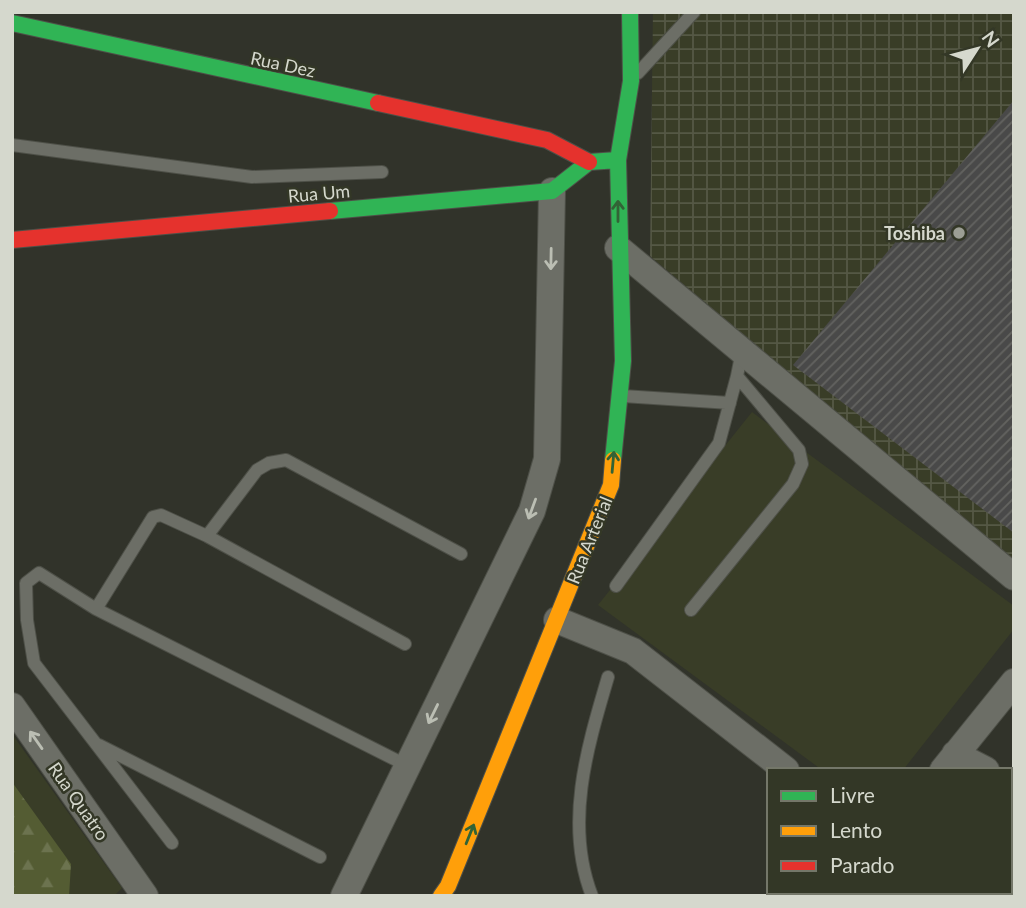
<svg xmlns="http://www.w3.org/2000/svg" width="1026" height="908" viewBox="0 0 1026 908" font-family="Lato,sans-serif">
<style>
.built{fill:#393d27}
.industrial{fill:url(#industrial-grid)}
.forest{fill:url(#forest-firs)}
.building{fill:url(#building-hatch);filter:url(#shadow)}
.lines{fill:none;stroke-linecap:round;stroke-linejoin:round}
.lane-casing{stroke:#4e5048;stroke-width:14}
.street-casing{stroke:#4e5048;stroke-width:28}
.fast-casing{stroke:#4e5048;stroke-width:18}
.slow-casing{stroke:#4e5048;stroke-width:18}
.jam-casing{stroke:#4e5048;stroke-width:18}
.lane{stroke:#6c6e66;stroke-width:12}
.street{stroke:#6c6e66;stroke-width:26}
.fast{stroke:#30b455;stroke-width:16}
.slow{stroke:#ff9f0a;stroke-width:16}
.jam{stroke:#e5322d;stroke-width:16}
.oneway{stroke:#326336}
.oneway2{stroke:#bbbeb3}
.poi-dot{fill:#9c9e94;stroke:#333726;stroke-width:2.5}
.labels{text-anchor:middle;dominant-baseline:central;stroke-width:5;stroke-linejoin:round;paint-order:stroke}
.street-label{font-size:18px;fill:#d5d8cd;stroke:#333726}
.poi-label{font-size:18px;font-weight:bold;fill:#d5d8cd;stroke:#333726;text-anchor:end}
</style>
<defs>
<pattern id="industrial-grid" width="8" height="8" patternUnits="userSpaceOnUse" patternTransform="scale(1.75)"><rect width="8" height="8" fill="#393d27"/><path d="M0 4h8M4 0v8" fill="none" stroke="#555845"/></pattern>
<pattern id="forest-firs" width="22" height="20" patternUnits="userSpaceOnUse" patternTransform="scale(1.75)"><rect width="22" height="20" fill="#545c33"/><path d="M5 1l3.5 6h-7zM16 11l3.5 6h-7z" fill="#6c734f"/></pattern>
<pattern id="building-hatch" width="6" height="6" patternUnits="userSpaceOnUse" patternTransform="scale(1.75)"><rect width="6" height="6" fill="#4a4a48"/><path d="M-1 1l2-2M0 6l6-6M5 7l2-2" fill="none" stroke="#636361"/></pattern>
<filter id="shadow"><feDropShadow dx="6" dy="-6" stdDeviation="0" flood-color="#0009"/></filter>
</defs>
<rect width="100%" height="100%" fill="#31332a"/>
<!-- built -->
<path class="built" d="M752 412 1014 606V629L903 770H822L598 605Z
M12 734 122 888 114 896H12Z"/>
<!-- industrial -->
<path class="industrial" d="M653 12H1014V563L650 256Z"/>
<!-- forest -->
<path class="forest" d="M12 782 71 864 69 896 12 894Z"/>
<!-- building -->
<path class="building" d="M1014 100V533L793 365Z"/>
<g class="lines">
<defs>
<path id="lane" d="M638 73 694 12
M12 145 252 177 382 172
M623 396 730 403
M207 536 257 470 269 463 286 460 461 554
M616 586 719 443 737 376
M96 609 153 517 161 515 207 536 405 644
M691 610 793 484 802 464 799 450 737 376 742 351
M99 745 320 857
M172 843 34 663 27 620 26 583 39 573 96 609 408 766
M592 896C564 824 587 748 608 677"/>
<path id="street" d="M618 248 1014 577
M557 620 633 651 786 770
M12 706 145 896
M955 754 986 770
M943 770 1014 682
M1010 782 1014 784
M344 896 532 511 547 459 552 191
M841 896 843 892"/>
<path id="fast" d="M12 23 378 103
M330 211 552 191 589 162 618 160
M613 460 623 361 618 160 631 81 630 12"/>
<path id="slow" d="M441 896 448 886 611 485 613 460"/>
<path id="jam" d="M378 103 547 140 589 162
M12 240 330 211"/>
</defs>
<!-- lane casing -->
<use href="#lane" class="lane-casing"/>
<!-- street casing -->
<use href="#street" class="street-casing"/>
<!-- fast casing -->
<use href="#fast" class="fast-casing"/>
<!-- slow casing -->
<use href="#slow" class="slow-casing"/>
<!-- jam casing -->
<use href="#jam" class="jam-casing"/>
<!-- lane -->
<use href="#lane" class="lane"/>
<!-- street -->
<use href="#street" class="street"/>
<!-- fast -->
<use href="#fast" class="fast"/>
<!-- slow -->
<use href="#slow" class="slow"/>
<!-- jam -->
<use href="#jam" class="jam"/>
</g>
<!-- one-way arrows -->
<defs><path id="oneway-shaft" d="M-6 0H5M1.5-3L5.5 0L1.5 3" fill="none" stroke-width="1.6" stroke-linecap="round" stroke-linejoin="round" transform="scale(1.75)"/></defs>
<g class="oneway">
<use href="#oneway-shaft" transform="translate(618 211) rotate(-90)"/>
<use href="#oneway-shaft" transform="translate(613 462) rotate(-85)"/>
<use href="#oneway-shaft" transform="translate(470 834) rotate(-68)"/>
</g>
<g class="oneway2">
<use href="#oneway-shaft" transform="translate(551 259) rotate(91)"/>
<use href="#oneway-shaft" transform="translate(532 509) rotate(110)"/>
<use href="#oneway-shaft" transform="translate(433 714) rotate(116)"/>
<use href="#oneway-shaft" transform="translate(36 740) rotate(-125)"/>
</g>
<!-- markers -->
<circle class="poi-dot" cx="959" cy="233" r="7"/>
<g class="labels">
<!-- street labels -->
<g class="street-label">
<text transform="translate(283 64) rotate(12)">Rua Dez</text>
<text transform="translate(319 193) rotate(-5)">Rua Um</text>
<text transform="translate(589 540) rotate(-68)">Rua Arterial</text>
<text transform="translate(79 801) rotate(55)">Rua Quatro</text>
</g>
<!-- poi labels -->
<g class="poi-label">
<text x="945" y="233">Toshiba</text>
</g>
</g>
<!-- border -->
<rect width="1026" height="908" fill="none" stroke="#d5d8cd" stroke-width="28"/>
<!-- legend -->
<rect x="767" y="768" width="245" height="126" fill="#333726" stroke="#747769" stroke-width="2"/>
<rect x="781" y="791" width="35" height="10" fill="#30b455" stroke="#747769" stroke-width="2"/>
<text x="830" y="803" font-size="21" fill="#d5d8cd">Livre</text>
<rect x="781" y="826" width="35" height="10" fill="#ff9f0a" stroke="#747769" stroke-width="2"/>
<text x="830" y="838" font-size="21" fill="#d5d8cd">Lento</text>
<rect x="781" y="861" width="35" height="10" fill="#e5322d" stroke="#747769" stroke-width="2"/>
<text x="830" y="873" font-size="21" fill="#d5d8cd">Parado</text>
<!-- north arrow -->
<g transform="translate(977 49) rotate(54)" stroke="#333726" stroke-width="5" paint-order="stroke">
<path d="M0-5L12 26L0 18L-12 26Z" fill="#d5d8cd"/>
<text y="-10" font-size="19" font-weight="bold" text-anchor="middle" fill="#d5d8cd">N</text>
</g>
</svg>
